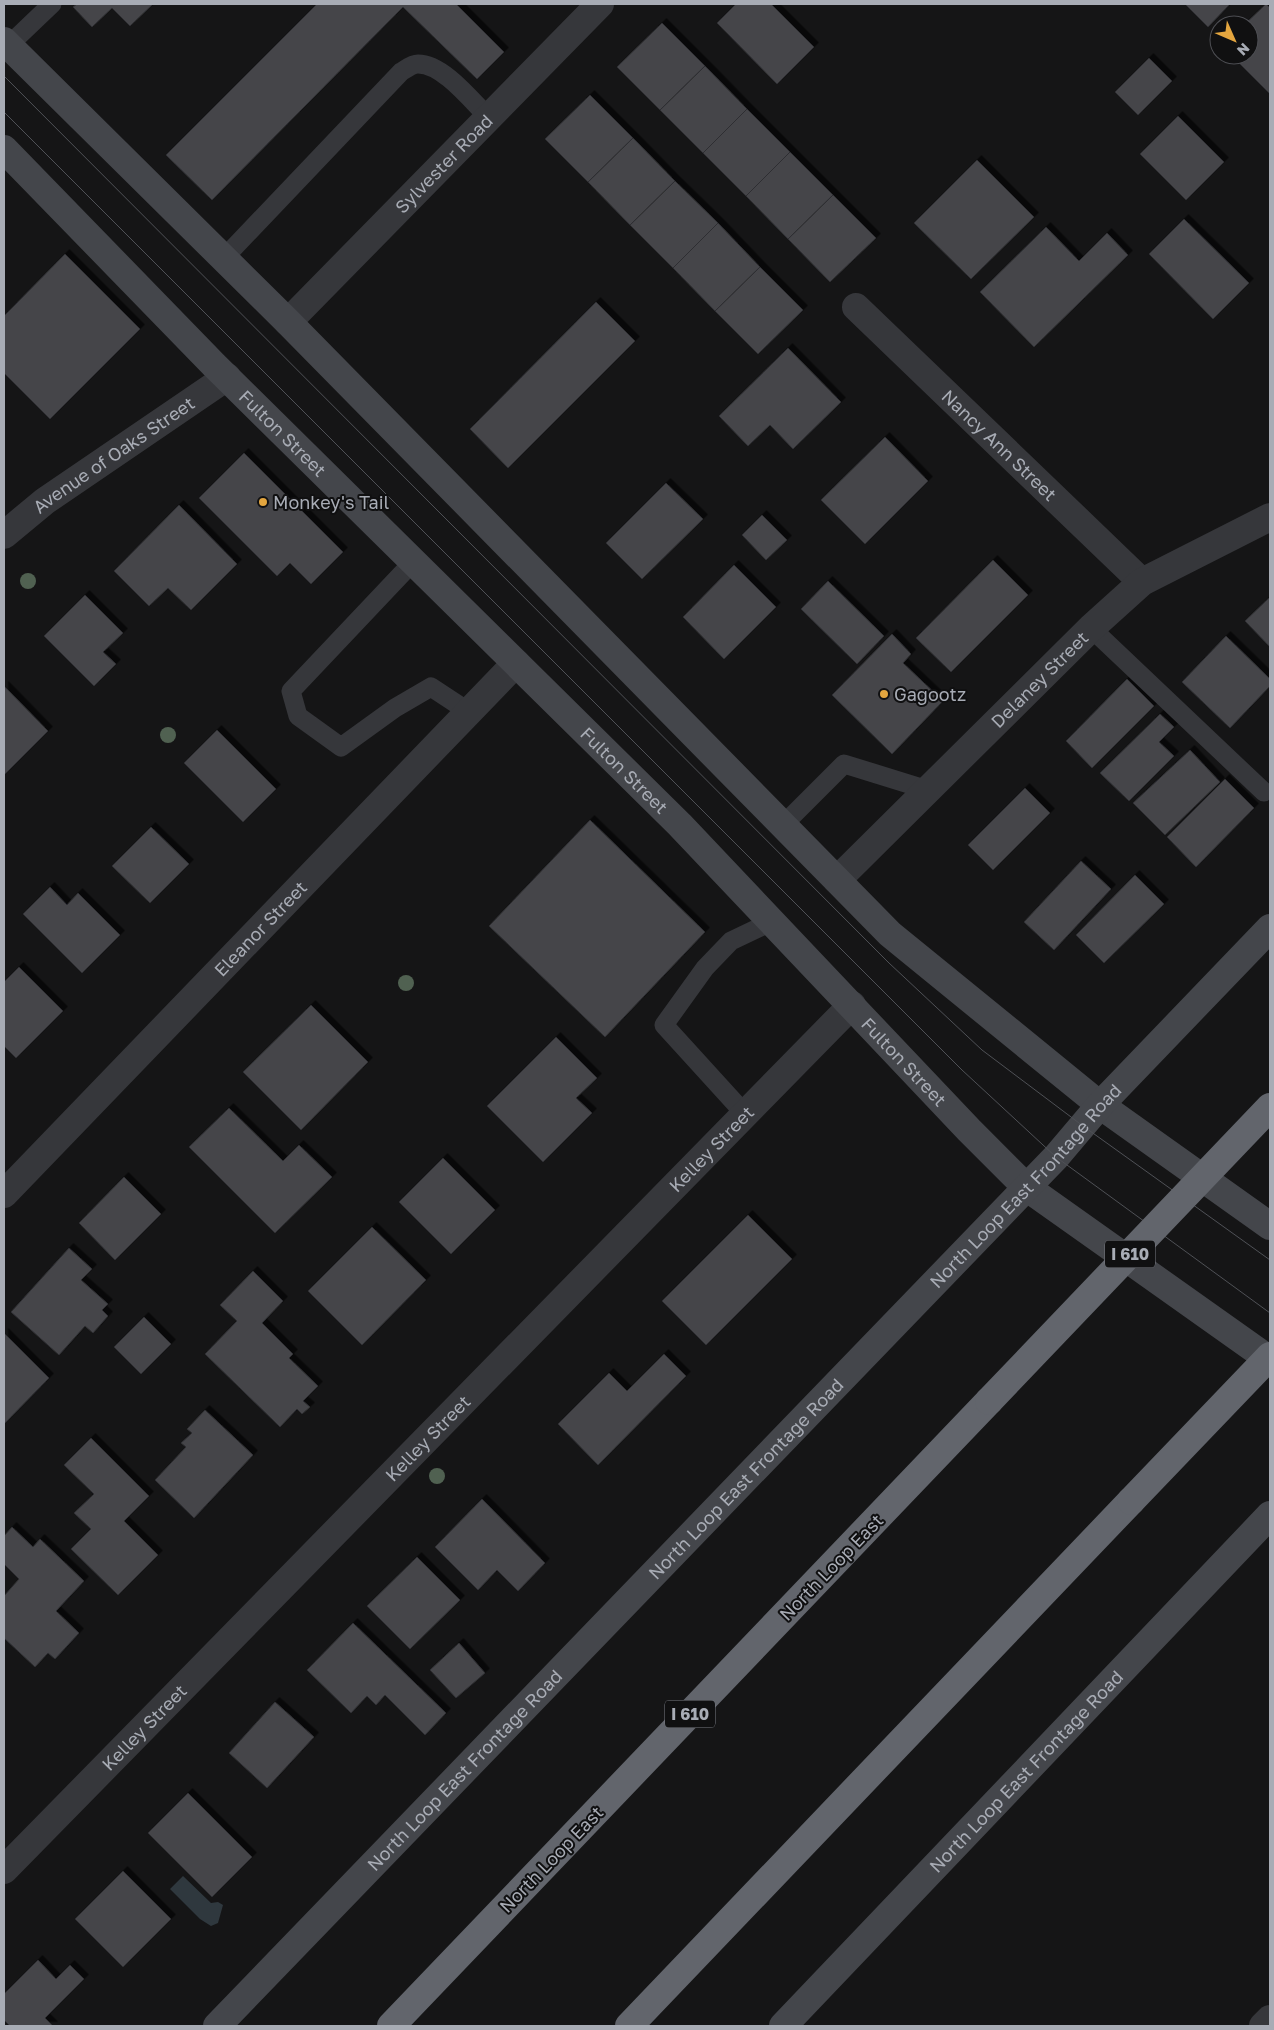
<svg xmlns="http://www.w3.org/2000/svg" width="1274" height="2030" viewBox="0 0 1274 2030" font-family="'Golos Text',sans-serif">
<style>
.water{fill:#2f383e}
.building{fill:#444549;stroke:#2f2f32;filter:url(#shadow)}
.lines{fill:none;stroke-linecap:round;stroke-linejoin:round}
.lane{stroke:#36373b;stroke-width:19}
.street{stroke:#36373b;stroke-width:28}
.secondary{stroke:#44464b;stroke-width:28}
.highway{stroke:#62656c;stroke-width:28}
.tram{stroke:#4f5156;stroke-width:1}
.highway-bridge{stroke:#62656c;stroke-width:28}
.tree{fill:#506151}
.poi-dot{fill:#e4a63f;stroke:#101011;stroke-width:2}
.labels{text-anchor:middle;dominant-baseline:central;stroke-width:4;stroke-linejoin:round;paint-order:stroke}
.shield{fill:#101011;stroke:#7a7d84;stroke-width:1}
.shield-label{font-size:16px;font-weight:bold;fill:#a8acb5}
.street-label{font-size:18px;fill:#a8acb5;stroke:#101011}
.poi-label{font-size:18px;fill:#a8acb5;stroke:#101011;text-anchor:start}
</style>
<defs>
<filter id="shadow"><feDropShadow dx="4.5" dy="-4.5" stdDeviation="0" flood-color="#0009"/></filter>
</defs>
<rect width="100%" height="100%" fill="#151516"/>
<!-- water -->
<path class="water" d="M183 1876 211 1903 218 1902 223 1905 218 1923 211 1926 200 1919 170 1889Z"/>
<!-- building -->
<path class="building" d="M77 4H153L130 26 112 8 92 27 73 7Z
M317 4H456L504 52 477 79 403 7 212 200 166 155Z
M736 4H771L814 47 777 84 717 23Z
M1185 4H1230L1208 27Z
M1266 4 1270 8V94L1231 55H1249V25H1244Z
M662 23 705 66 660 110 617 67Z
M1149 58 1172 81 1138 115 1115 92Z
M705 66 747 109 703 153 660 110Z
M590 95 633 138 588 182 545 139Z
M747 109 790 152 746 196 703 153Z
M1178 116 1224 162 1186 200 1140 154Z
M633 138 675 181 630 225 588 182Z
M790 152 833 195 788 239 746 196Z
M977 160 1034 217 971 279 914 223Z
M675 181 718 223 673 268 630 225Z
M833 195 876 238 830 282 788 239Z
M1184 219 1249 283 1213 319 1149 254Z
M718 223 760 267 715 311 673 268Z
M1046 227 1079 261 1107 233 1128 255 1034 347 980 292Z
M65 254 140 329 50 419 4 373V316Z
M760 267 803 310 758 354 715 311Z
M596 302 635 341 508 468 470 429Z
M788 348 841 402 793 449 770 425 748 446 719 416Z
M885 437 928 481 865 544 821 500Z
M244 453 343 552 311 584 290 563 277 576 199 498Z
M666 483 703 519 642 579 606 543Z
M179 505 237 564 191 610 168 588 149 606 114 571Z
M762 515 787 540 766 560 742 535Z
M993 560 1028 595 951 672 916 638Z
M734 565 776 607 724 659 683 617Z
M828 581 884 636 857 664 801 609Z
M85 595 123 633 103 652 116 664 94 686 44 636Z
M1270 597V647L1245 621Z
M892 634 911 654 903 663 943 701 892 754 832 695Z
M1226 636 1270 679V686L1230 728 1182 682Z
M1127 679 1154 706 1092 768 1066 741Z
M4 686 48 731 4 775Z
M1160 714 1174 727 1159 742 1174 756 1129 801 1100 773Z
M217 730 276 789 243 822 184 763Z
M1190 750 1220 782 1165 835 1133 803Z
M1225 779 1254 808 1196 867 1167 837Z
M1025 788 1050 813 993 870 968 845Z
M590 820 705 932 605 1037 489 926Z
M151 827 189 864 150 903 112 866Z
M1081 861 1111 889 1054 950 1024 922Z
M1135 875 1164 904 1104 963 1076 935Z
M50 887 67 905 78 893 120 935 82 973 23 914Z
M19 967 63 1011 16 1058 4 1046V982Z
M311 1005 368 1062 301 1130 243 1072Z
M556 1037 597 1078 576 1098 592 1113 543 1162 487 1106Z
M229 1108 283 1161 299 1145 332 1177 275 1233 189 1147Z
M443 1158 495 1210 451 1254 399 1202Z
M124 1177 161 1214 115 1260 79 1223Z
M748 1215 792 1259 706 1345 662 1301Z
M372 1227 426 1280 362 1345 308 1291Z
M69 1248 92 1269 81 1280 108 1304 102 1310 108 1316 93 1333 85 1326 59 1355 11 1312Z
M253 1271 283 1301 262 1323 293 1354 289 1358 318 1386 303 1401 310 1407 302 1414 297 1409 280 1427 205 1354 237 1321 220 1305Z
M144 1317 171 1344 141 1374 114 1347Z
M4 1333 49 1378 4 1424Z
M664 1354 686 1376 598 1465 558 1424 609 1373 627 1391Z
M205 1410 253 1455 194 1518 155 1480 186 1447 181 1443 192 1433 187 1429Z
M91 1438 149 1496 124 1521 158 1555 118 1595 71 1549 91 1529 74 1513 94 1494 64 1465Z
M482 1499 545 1563 518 1591 497 1570 478 1590 435 1547Z
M12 1527 33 1547 40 1539 84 1581 56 1611 79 1633 55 1659 48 1653 35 1667 4 1638V1596L19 1579 4 1564V1536Z
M417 1557 460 1600 410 1649 367 1606Z
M353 1623 446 1713 425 1735 385 1695 376 1705 367 1696 351 1713 307 1670Z
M459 1643 485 1673 456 1698 430 1670Z
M275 1702 314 1737 267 1788 229 1753Z
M188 1793 252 1857 212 1897 148 1833Z
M123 1871 171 1919 123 1967 75 1919Z
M38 1960 56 1979 70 1965 84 1979 45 2018 53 2026H10L4 2020V1994Z"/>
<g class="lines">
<!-- lane -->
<path class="lane" d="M8 46 52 4
M223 259 401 72C406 69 412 64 418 64 443 64 471 100 488 117
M413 562 291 691 298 716 341 747 395 708 431 687 469 712
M1091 628 1264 792
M783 825 844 764 928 790
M745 1114 664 1025 705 968 731 941 773 921"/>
<!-- street -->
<g class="street">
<path id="s1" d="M856 307 1142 582"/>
<path id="s2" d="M288 322 600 4"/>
<path id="s3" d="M4 535 45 501 227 377"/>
<path id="s4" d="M837 880 1091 628 1142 582 1270 517"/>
<path id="s5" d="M4 1194 516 663"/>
<path id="s6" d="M4 1870 852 1005"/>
<path d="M1263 2026 1270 2019"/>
</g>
<!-- secondary -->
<g class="secondary">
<path d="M4 41 288 322 890 934 1100 1105 1270 1226"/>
<path id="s7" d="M4 149 214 365 680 825 969 1130 1026 1187 1270 1360"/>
<path id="s8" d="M217 2026 1056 1157 1100 1105 1270 928"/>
<path id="s9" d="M783 2026 1270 1515"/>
</g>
<!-- highway -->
<path class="highway" d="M391 2026 989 1401
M629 2026 1131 1501"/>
<!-- tram -->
<path class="tram" d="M4 76 889 963 982 1050 1083 1126 1270 1260
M4 112 962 1070 1056 1157 1270 1313"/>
<!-- highway-bridge -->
<path class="highway-bridge" d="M989 1401 1270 1107
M1131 1501 1270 1356"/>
</g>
<!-- trees -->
<g class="tree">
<circle cx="28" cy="581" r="8"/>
<circle cx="168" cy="735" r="8"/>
<circle cx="406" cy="983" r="8"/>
<circle cx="437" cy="1476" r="8"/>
</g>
<!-- markers -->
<g class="poi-dot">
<circle cx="263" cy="502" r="5"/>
<circle cx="884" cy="694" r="5"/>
</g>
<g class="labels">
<!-- shield labels -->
<g class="shield">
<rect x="1105" y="1240.5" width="50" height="27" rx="4"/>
<rect x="665" y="1700.5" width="50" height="27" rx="4"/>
</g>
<g class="shield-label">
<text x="1130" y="1254">I 610</text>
<text x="690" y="1714">I 610</text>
</g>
<!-- street labels -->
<g class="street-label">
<text stroke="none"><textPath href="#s2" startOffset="222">Sylvester Road</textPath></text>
<text stroke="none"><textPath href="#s7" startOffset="398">Fulton Street</textPath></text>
<text stroke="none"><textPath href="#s1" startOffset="199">Nancy Ann Street</textPath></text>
<text stroke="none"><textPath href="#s3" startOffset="136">Avenue of Oaks Street</textPath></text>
<text stroke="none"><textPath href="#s4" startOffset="285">Delaney Street</textPath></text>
<text stroke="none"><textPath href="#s7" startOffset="878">Fulton Street</textPath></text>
<text stroke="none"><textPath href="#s5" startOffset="369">Eleanor Street</textPath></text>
<text stroke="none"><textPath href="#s7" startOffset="1282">Fulton Street</textPath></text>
<text stroke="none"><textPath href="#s6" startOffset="1010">Kelley Street</textPath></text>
<text stroke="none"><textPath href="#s8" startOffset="1166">North Loop East Frontage Road</textPath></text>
<text stroke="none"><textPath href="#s6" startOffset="605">Kelley Street</textPath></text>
<text stroke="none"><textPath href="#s8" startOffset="761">North Loop East Frontage Road</textPath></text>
<text transform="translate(831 1567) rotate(-46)">North Loop East</text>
<text stroke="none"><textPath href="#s6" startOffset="200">Kelley Street</textPath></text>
<text stroke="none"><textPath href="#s8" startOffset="356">North Loop East Frontage Road</textPath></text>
<text stroke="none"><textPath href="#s9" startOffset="352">North Loop East Frontage Road</textPath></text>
<text transform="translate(551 1859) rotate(-46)">North Loop East</text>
</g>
<!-- poi labels -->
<g class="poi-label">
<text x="273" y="502">Monkey's Tail</text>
<text x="894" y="694">Gagootz</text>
</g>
</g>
<!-- border -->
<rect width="1274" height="2030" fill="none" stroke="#a8acb5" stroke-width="10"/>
<!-- north arrow -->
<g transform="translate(1234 40) rotate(135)"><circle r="24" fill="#101011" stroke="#4d4e53"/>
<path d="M0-4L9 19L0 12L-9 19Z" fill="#e4a63f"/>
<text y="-8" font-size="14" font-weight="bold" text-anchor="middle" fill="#a8acb5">N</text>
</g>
</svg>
